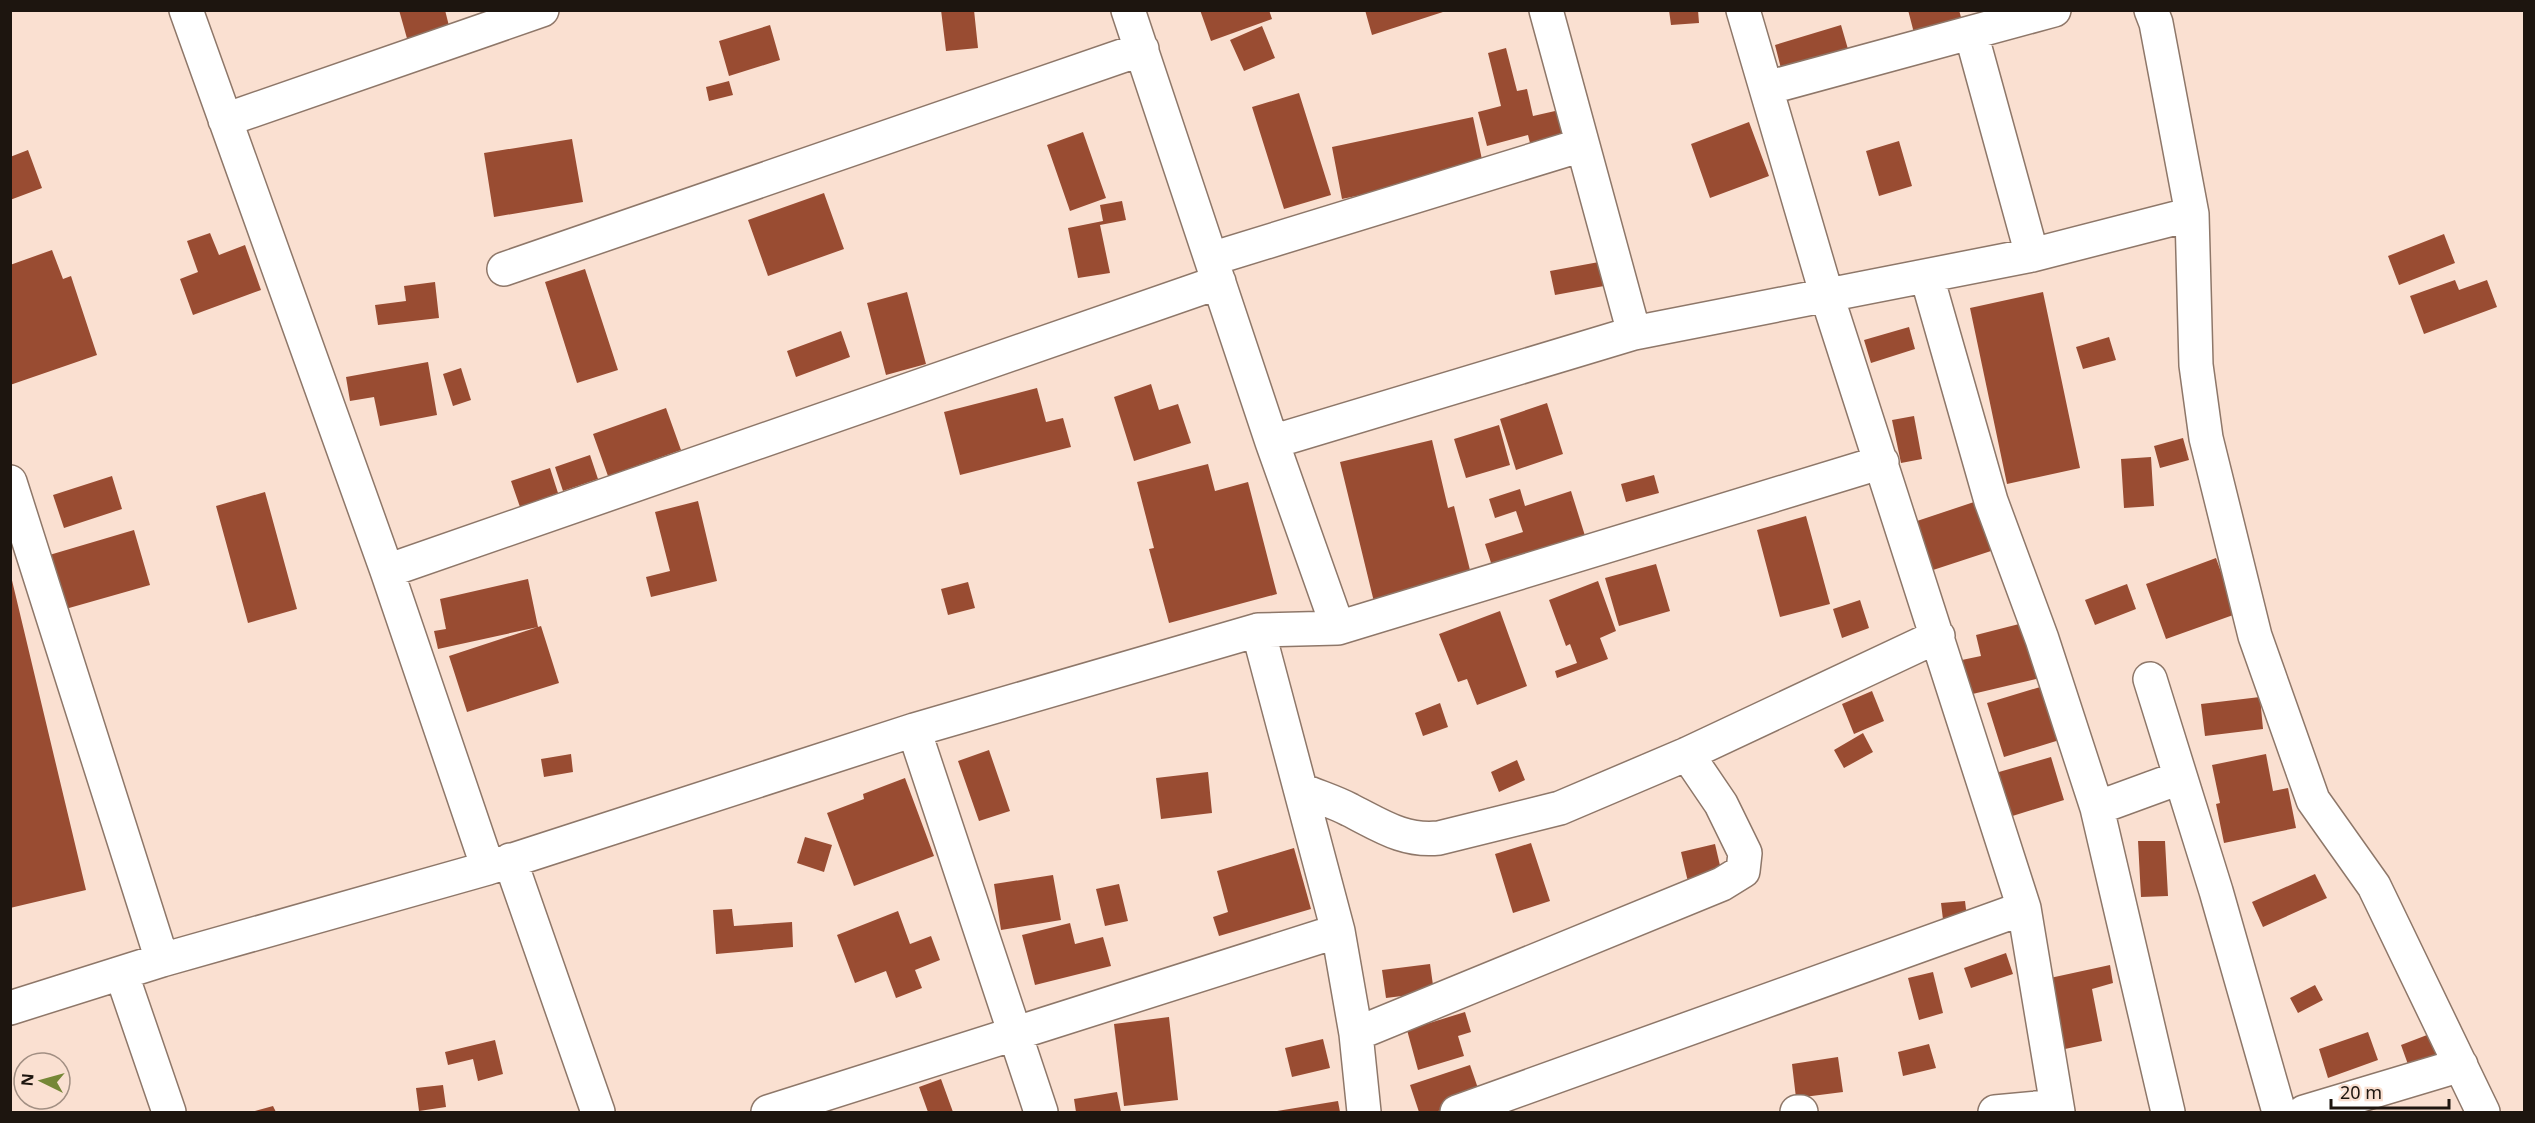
<svg xmlns="http://www.w3.org/2000/svg" width="2535" height="1123" viewBox="0 0 2535 1123" font-family="'Noto Sans',sans-serif">
<style>
.building{fill:#994c32}
.lines{fill:none;stroke-linecap:round;stroke-linejoin:round}
.street-casing{stroke:#8e7769;stroke-width:36}
.street{stroke:#fff;stroke-width:33}
</style>
<rect width="100%" height="100%" fill="#fae0d1"/>
<!-- building -->
<path class="building" d="M399 10H445L450 30 408 42Z
M941 10H974L978 48 946 51Z
M1200 10H1269L1272 19 1211 41Z
M1365 10H1446V11L1372 35Z
M1669 10H1698L1699 23 1671 25Z
M1908 10H1959L1962 21 1914 33Z
M770 25 780 60 729 76 719 41Z
M1841 25 1850 56 1783 76 1775 45Z
M1262 26 1275 58 1244 71 1230 40Z
M1506 48 1517 91 1527 89 1533 116 1564 109 1573 144 1533 155 1528 135 1487 146 1478 112 1501 106 1488 53Z
M729 81 733 95 709 101 706 87Z
M1299 93 1331 195 1284 209 1252 107Z
M1473 117 1484 169 1342 199 1332 147Z
M1749 122 1769 176 1710 198 1691 144Z
M1083 132 1106 198 1070 211 1047 145Z
M572 139 583 202 494 217 484 153Z
M1899 141 1912 186 1879 196 1866 151Z
M28 150 42 188 10 200V157Z
M824 193 844 249 768 276 748 220Z
M1122 201 1126 220 1100 225 1110 273 1078 278 1068 228 1103 221 1100 205Z
M210 233 219 255 245 245 261 290 193 315 180 279 198 272 187 241Z
M2444 234 2455 263 2399 285 2388 256Z
M52 250 63 279 71 276 97 355 10 385V265Z
M1599 262 1604 286 1555 295 1550 271Z
M585 269 618 370 577 383 545 282Z
M2455 280 2459 290 2487 280 2497 307 2424 334 2410 296Z
M435 282 439 318 378 325 375 305 406 301 404 286Z
M907 292 926 364 886 375 867 303Z
M2043 292 2080 468 2007 484 1970 308Z
M1909 327 1915 349 1871 363 1864 340Z
M841 331 850 357 796 377 787 351Z
M2109 337 2116 360 2083 369 2076 347Z
M428 362 437 415 380 426 374 397 350 401 346 377Z
M461 368 471 400 453 406 443 374Z
M1151 384 1159 410 1178 404 1191 443 1134 461 1114 397Z
M1037 388 1046 422 1063 418 1071 447 960 475 944 412Z
M1547 403 1563 454 1516 470 1500 419Z
M666 408 681 450 608 476 593 434Z
M1914 416 1922 459 1901 463 1892 420Z
M1499 425 1510 465 1466 478 1454 439Z
M2183 438 2189 460 2160 468 2154 446Z
M1432 440 1448 508 1454 506 1473 582 1375 606 1340 462Z
M590 455 598 479 563 491 555 467Z
M2151 457 2154 506 2124 508 2121 459Z
M1208 464 1215 491 1248 482 1277 594 1169 623 1149 549 1154 548 1137 482Z
M550 468 558 493 520 507 511 481Z
M1654 475 1659 493 1626 502 1621 484Z
M112 476 122 509 64 528 53 495Z
M1520 489 1525 506 1571 491 1586 539 1493 569 1485 544 1523 532 1516 511 1495 518 1489 499Z
M265 492 297 609 248 623 216 506Z
M698 501 717 581 651 597 646 577 670 571 655 512Z
M1974 502 1991 551 1930 571 1914 522Z
M1806 516 1830 604 1780 617 1757 530Z
M134 530 150 585 62 610 46 556Z
M2216 558 2236 614 2166 639 2146 584Z
M1656 564 1670 611 1619 626 1605 578Z
M10 572 86 890 10 908Z
M528 579 538 627 438 649 434 631 446 629 440 599Z
M1598 581 1616 631 1600 638 1608 659 1557 678 1555 671 1577 663 1570 644 1566 646 1549 600Z
M968 582 975 608 948 615 941 589Z
M2127 584 2136 609 2095 625 2085 600Z
M1860 600 1869 628 1842 638 1833 609Z
M1500 611 1527 686 1477 705 1467 679 1458 682 1439 634Z
M2027 622 2040 678 1964 696 1957 661 1981 656 1976 635Z
M541 626 559 683 467 712 449 656Z
M2050 684 2066 738 2004 757 1987 703Z
M1872 691 1884 721 1854 734 1842 704Z
M2260 697 2263 729 2205 736 2201 704Z
M1440 703 1448 727 1423 736 1415 713Z
M1863 733 1873 752 1844 768 1834 750Z
M989 750 1010 811 979 821 958 761Z
M571 754 573 772 544 777 541 759Z
M2266 754 2273 791 2288 788 2296 828 2224 843 2216 804 2220 803 2212 765Z
M2051 757 2064 800 2006 818 1992 774Z
M1517 760 1525 780 1499 792 1491 772Z
M1208 772 1212 813 1161 819 1156 778Z
M905 778 934 856 854 886 827 813 864 799 863 794Z
M805 837 832 845 824 872 797 863Z
M2138 841H2165L2168 896 2141 897Z
M1531 843 1550 901 1513 913 1495 854Z
M1715 844 1722 874 1688 882 1681 852Z
M1294 848 1311 909 1219 936 1213 917 1228 912 1217 871Z
M2315 874 2327 898 2263 927 2252 902Z
M1053 875 1061 920 1001 930 994 884Z
M1119 884 1128 921 1105 926 1096 889Z
M1965 901 1968 926 1944 928 1941 903Z
M732 909 734 926 792 922 793 947 716 954 713 910Z
M898 911 910 944 931 936 940 960 915 970 922 988 896 998 886 971 855 983 837 935Z
M1070 923 1075 944 1103 937 1111 966 1035 985 1022 935Z
M2006 953 2013 974 1971 988 1964 968Z
M1430 964 1434 992 1386 998 1382 970Z
M2110 965 2113 983 2092 989 2102 1041 2065 1049 2050 978Z
M1933 972 1943 1013 1919 1020 1908 978Z
M2315 985 2323 1000 2298 1013 2290 998Z
M1465 1012 1471 1032 1458 1036 1464 1056 1418 1070 1407 1030Z
M1169 1017 1178 1100 1124 1106 1114 1024Z
M2440 1030 2450 1055 2410 1070 2401 1045Z
M2368 1032 2378 1060 2328 1078 2319 1049Z
M1323 1039 1330 1068 1292 1077 1285 1048Z
M495 1040 503 1074 478 1081 473 1059 448 1065 445 1052Z
M1929 1044 1936 1068 1903 1076 1898 1052Z
M1838 1057 1843 1092 1796 1098 1792 1064Z
M1470 1065 1481 1097 1435 1112H1419L1410 1085Z
M941 1079 953 1112H928L919 1087Z
M443 1085 446 1107 419 1111 416 1088Z
M1117 1092 1121 1112H1076L1074 1099Z
M1338 1101 1340 1112H1277V1111Z
M273 1106 276 1112H251Z"/>
<g class="lines">
<defs>
<path id="street" d="M186 10 387 571 488 868
M1128 10 1272 442 1338 628
M1546 10 1634 333
M1743 10 1827 296 2024 908 2057 1106
M2151 10 2156 23 2192 214 2196 365 2206 438 2255 636 2313 800 2374 886 2483 1112
M1971 33 2032 255
M1767 88 2054 10
M225 120 542 10
M1211 259 1582 145
M504 269 1142 49
M1927 277 1991 501 2042 639 2097 808 2168 1112
M1272 442 1634 333 2032 255 2192 214
M10 482 162 960
M387 571 1219 282
M1258 630 1338 931 1356 1034 1364 1112
M2150 679 2216 891 2279 1112
M914 730 1041 1112
M1302 790C1318 797 1335 802 1350 810 1380 825 1404 842 1439 838L1560 808 1687 754 1938 636
M2097 808 2179 778
M510 860 598 1112
M122 975 169 1112
M10 1008 162 960 488 868 914 730 1258 630 1338 628 1882 462
M1356 1034 1722 884 1743 871 1745 853 1721 804 1687 754
M768 1112 1338 931
M1457 1112 2024 908
M1797 1112H1801
M1995 1112 2057 1106 2058 1112
M2304 1112 2461 1065"/>
</defs>
<!-- street casing -->
<use href="#street" class="street-casing"/>
<!-- street -->
<use href="#street" class="street"/>
</g>
<!-- border -->
<rect width="2535" height="1123" fill="none" stroke="#1d150f" stroke-width="24"/>
<!-- north arrow -->
<g transform="translate(42 1081) rotate(275)"><circle r="28" fill="#fae0d1" stroke="#a28f83" stroke-width="1.5"/>
<path d="M0-4.5L10 22L0 15L-10 22Z" fill="#758736"/>
<text y="-9" font-size="16" font-weight="bold" text-anchor="middle" fill="#1d150f">N</text>
</g>
<!-- scale -->
<path d="M2331 1099v9h118v-9" fill="none" stroke="#1d150f" stroke-width="3"/>
<text x="2340" y="1099" font-size="18" fill="#1d150f" stroke="#fae0d1" stroke-width="4.5" paint-order="stroke">20 m</text>
</svg>
